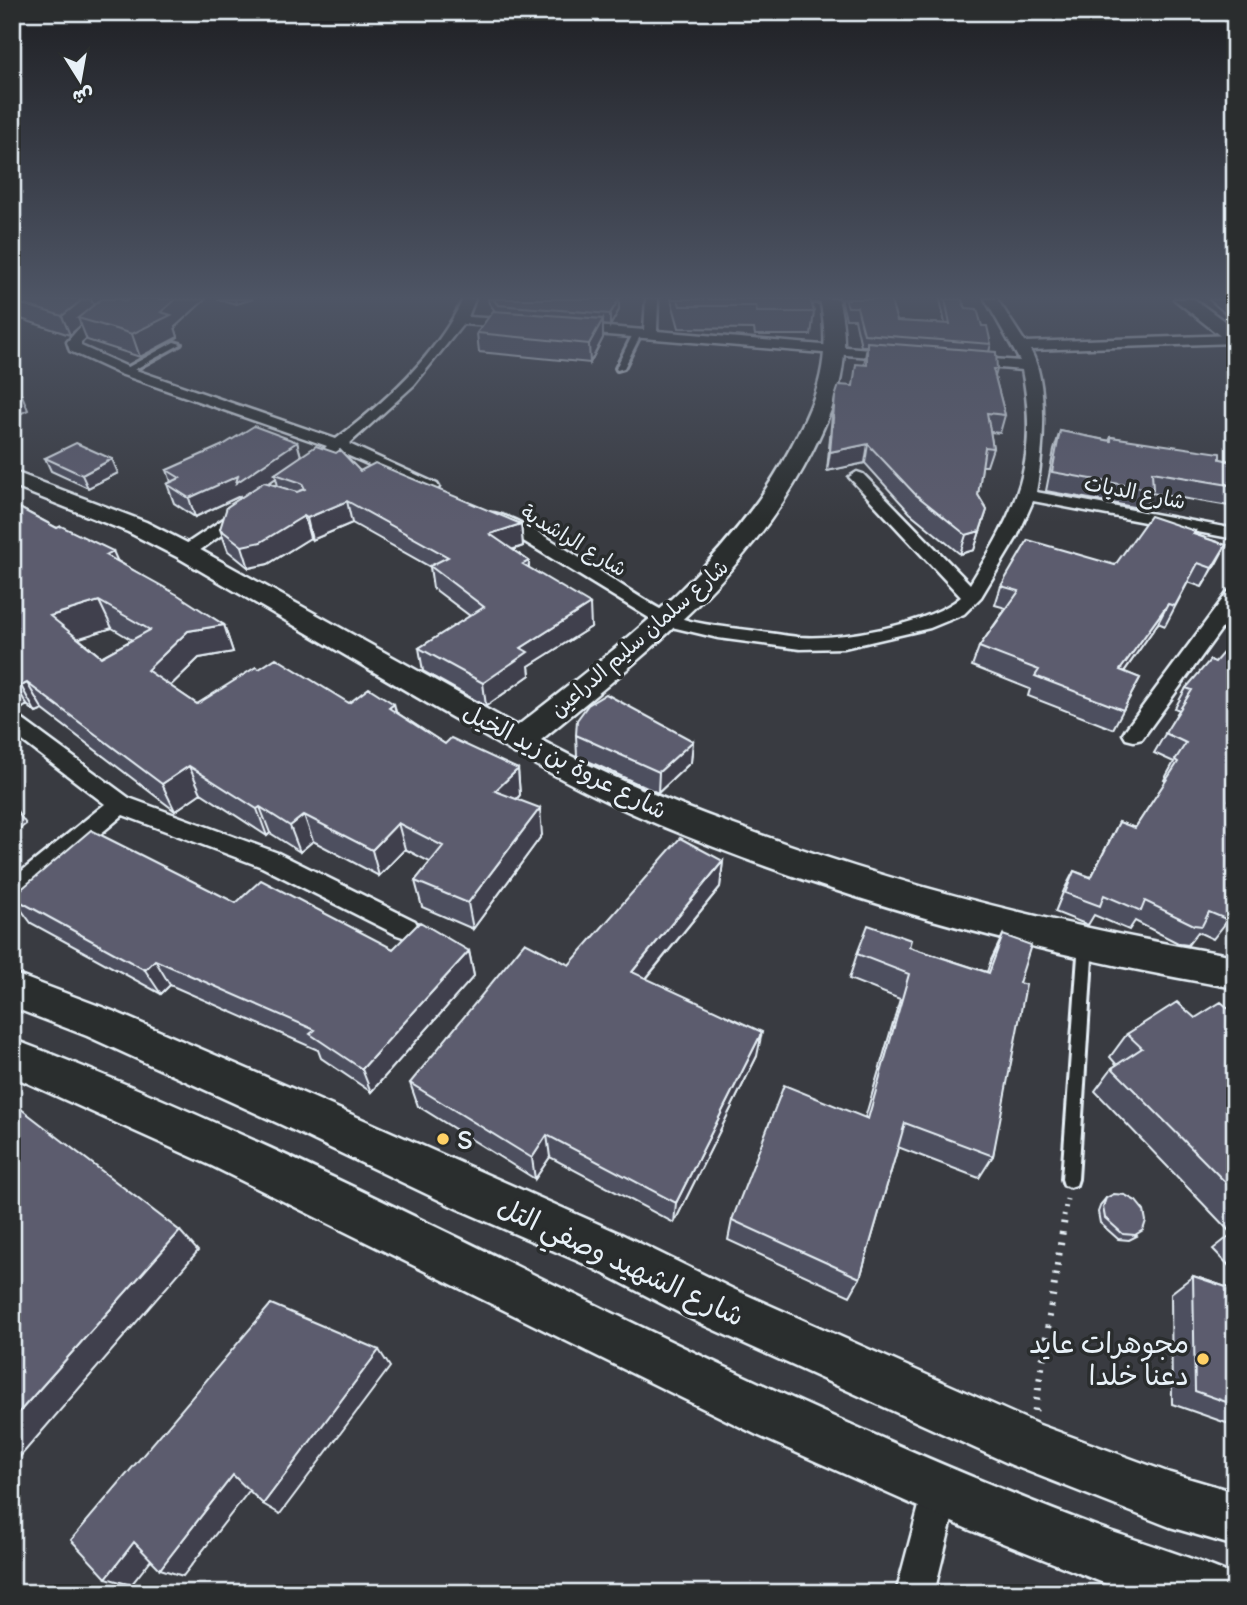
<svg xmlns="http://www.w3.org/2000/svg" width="1247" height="1605" viewBox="0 0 1247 1605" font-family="Itim,'Playpen Sans Arabic',sans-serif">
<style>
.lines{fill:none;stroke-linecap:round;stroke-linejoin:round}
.lane-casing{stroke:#e8f1f8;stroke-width:6}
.street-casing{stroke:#e8f1f8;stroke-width:5}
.secondary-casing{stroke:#e8f1f8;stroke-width:5}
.path-far1{stroke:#e8f1f8;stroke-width:5;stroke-dasharray:2 6;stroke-linecap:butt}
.path{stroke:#e8f1f8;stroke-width:7;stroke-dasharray:2.5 8;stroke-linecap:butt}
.lane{fill:#2a2d2e;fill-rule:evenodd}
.street{fill:#2a2d2e;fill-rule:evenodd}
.secondary{fill:#2a2d2e;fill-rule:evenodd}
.wall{fill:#4e4f5f;stroke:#e8f1f8;stroke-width:2;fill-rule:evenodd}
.shaded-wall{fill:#40404d;stroke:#e8f1f8;stroke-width:2}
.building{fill:#5b5c6e;stroke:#e8f1f8;stroke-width:2;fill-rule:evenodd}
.poi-dot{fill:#ffd166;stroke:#2a2d2e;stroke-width:2.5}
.labels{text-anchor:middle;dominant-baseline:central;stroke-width:7;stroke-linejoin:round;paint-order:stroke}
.far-street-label{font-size:21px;fill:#e8f1f8;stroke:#2a2d2e}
.street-label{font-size:24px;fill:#e8f1f8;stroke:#2a2d2e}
.near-poi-label{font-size:28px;fill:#e8f1f8;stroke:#2a2d2e;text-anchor:start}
.near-street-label{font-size:28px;fill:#e8f1f8;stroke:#2a2d2e}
</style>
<rect width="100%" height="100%" fill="#393b41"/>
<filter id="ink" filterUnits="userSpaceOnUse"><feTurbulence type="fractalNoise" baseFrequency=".0143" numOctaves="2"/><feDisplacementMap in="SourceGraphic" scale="14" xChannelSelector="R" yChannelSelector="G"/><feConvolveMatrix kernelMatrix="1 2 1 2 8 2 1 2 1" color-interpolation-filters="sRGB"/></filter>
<g filter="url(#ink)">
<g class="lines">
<defs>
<path id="lane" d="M795 299H832L833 300 830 302H793V300Z
M638 330 642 332 624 368 617 370 616 368 634 332Z
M174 342 181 344 128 373 121 371Z
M1086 936 1091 938 1093 942 1078 1179 1076 1185 1070 1187 1064 1185 1062 1179 1079 942 1081 938Z"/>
<path id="street" d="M116 299H129L81 342V346L130 368 336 439C385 402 437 355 463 299H475L468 317 517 320 524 324 517 328 463 324 414 385 349 444 437 484 439 487 437 490 431 492 340 452 329 457 323 455 321 452 327 446 120 374 70 351 67 342 80 327Z
M646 299H658L657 331 894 351 901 355 894 359 572 332 565 328 572 324 644 330Z
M985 299H997L1025 342 1235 335V343L1030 350C1050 382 1043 455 1036 492L1235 529V539L1033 501 1017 537 981 597 964 614 930 628 844 648 800 649 718 638 659 624 484 517 487 513C515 506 637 601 672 615 693 624 718 626 740 629 759 631 779 635 798 637 841 640 928 625 961 597L849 477 857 472 863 474 970 584C1017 508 1040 461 1022 370L966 365 959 361 966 357 1020 361Z
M246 504 252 505 254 509 252 513 192 556H180L177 552 180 548Z
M1235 590V610L1142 739 1134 741 1126 739 1123 734 1126 729 1228 592Z
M12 715 19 717 129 798 278 853 415 921 419 928 415 935 406 938 397 935 262 867 123 815 21 900 12 903V879L105 804 12 733Z
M941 1473 954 1478 959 1491 934 1593H896L923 1491 928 1478Z"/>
<path id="secondary" d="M820 299H838C853 359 839 398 812 452 751 573 644 656 541 740 609 778 682 807 756 833 910 889 1072 929 1235 956V988C1039 955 841 901 657 824 577 791 502 746 427 703 344 654 260 606 177 557L128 532 12 486V471L146 522 195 547 517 726C621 645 728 566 791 447 819 396 832 357 820 299Z
M1174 299H1194L1235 329V344L1228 342Z
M12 973 115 1012 312 1097 621 1234 733 1289 1037 1424 1170 1473 1235 1492V1546L1170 1527 1012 1465 699 1323 589 1266 458 1209 282 1125 87 1036 12 1007Z
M12 1039C281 1140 533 1280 794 1399 894 1444 994 1488 1096 1526 1140 1542 1185 1555 1228 1573L1235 1593H1129L970 1530 757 1435 212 1166 12 1076Z"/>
</defs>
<!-- lane casing -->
<use href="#lane" class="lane-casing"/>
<!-- street casing -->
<use href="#street" class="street-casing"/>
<!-- secondary casing -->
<use href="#secondary" class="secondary-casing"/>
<!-- path-far1 -->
<path class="path-far1" d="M1064 1216 1067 1199"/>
<!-- path -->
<path class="path" d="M1035 1411 1065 1215"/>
<!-- lane -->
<use href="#lane" class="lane"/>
<!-- street -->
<use href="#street" class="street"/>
<!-- secondary -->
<use href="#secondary" class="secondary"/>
</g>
<!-- wall -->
<path class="wall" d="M12 299 93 305 127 301 128 299H206L175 327 178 337 140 357 87 340 81 325 70 335 12 316Z
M217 299H253L236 304Z
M488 299H619V310L610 326 603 325V338L590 363 479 352 477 333 495 311 489 303Z
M671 299H810L814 312 811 335H755L754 329 679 328Z
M841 299H890L897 321 945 324 940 299H961L966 308 982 326 991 344 989 352 997 369 995 377 1005 415 1000 433 990 432 993 448 987 466H982L978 495 987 510 974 550 960 554 910 513 865 463 827 471 832 415 835 397 853 386 864 365 867 346H861L855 319H846Z
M1208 299H1235V322Z
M1060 431 1109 441 1111 437 1235 462V507L1152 493 1144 509 1046 491 1054 450Z
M297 442 301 456 360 471 521 524 523 546 513 550 529 561V568L591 627 529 666 530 675 486 706 423 671 419 648 470 616 433 588 430 567 352 523 312 540 310 538 268 564 249 568 228 551 220 529 240 498V496L195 517 174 503 167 484 171 482 167 470ZM276 478 278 486 268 483Z
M45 458 112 459 118 473 88 488 51 471Z
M12 504 118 561 224 625 233 652 199 658 170 686 197 704 259 669 349 703 394 704 396 712 445 744 518 769 520 795 517 799 542 835 473 929 422 907 415 881 430 862 405 849 379 876 313 841 300 852 270 833 267 836 201 793 175 811 43 710 36 713 27 705 21 709 12 702ZM112 628 132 640 101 657 78 638Z
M1195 531 1194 534 1226 545 1202 587 1188 582 1165 626 1158 623 1124 672 1140 678 1113 729 1028 696 1030 689 972 666 979 647 1006 608 995 605 1001 586 1115 565Z
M1215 662 1229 800 1228 920 1213 939 1198 932 1188 945 1180 944 1135 921 1129 930 1094 915 1088 925 1055 912 1064 890 1074 871 1091 877 1119 822 1135 828 1166 781 1164 780 1174 762 1154 753 1179 710 1175 708 1186 688Z
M576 735 693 741 691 762 658 793 577 756Z
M723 861 720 887 646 979 757 1056 674 1223 550 1157 535 1179 418 1106 410 1083 569 965Z
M12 897 236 903 393 949 469 951 474 976 371 1092 321 1058 318 1050 170 985 161 994 31 923Z
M1003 935 1019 983 993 1156 979 1178 898 1147 860 1278 850 1296 728 1240 732 1220 865 1118 900 999 849 979 857 954 909 947 987 972 991 960Z
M1235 1014V1272L1213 1249 1232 1234 1095 1091 1112 1068 1117 1065 1110 1057 1127 1034 1195 1018Z
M1106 1198 1137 1236 1129 1240 1118 1239 1100 1223 1098 1212 1101 1204Z
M1193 1276 1235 1290V1426L1172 1404 1171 1293Z"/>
<!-- shaded-wall -->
<path class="shaded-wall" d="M83 299H91L96 311 78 318 81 325 70 335 62 316Z
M176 299H206L175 327 178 337 140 357 132 334 161 312Z
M235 299H253L236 304Z
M619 299V310L610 326V314Z
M603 319V338L590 363 589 344Z
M22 395 28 410 12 418V402Z
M12 431 17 441 12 443Z
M297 442 302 460 275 474 276 478 242 502 240 496 195 517 189 498Z
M868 444 865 463 827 471 830 452Z
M112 459 118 473 88 488 82 475Z
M347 501 352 523 312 540 307 518Z
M304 516 310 538 268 564 249 568 242 546Z
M521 524 523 546 493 556 490 534Z
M980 531 974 550 960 554 966 535Z
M1226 545 1216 564 1202 587 1212 568Z
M113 551 125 578 106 555Z
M99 601 112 628 64 643 50 616Z
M590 604 591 627 529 666 530 675 486 706 483 683 521 648Z
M1168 604 1158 623 1111 690 1120 670Z
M224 625 233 652 199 658 159 697 147 670 188 631Z
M12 679 27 705 21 709 12 695Z
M27 683 43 710 36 713 21 686Z
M394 704 400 731 389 708Z
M693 741 691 762 658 793 659 772Z
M189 766 201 793 175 811 162 784Z
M518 769 520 795 499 818 495 791Z
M12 804 26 824 12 835Z
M260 807 270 833 267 836 257 809Z
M540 808 542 835 473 929 468 903Z
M304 815 313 841 300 852 290 826Z
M398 823 405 849 379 876 372 850Z
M723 861 720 887 631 997 632 972Z
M469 951 474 976 371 1092 362 1069Z
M155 960 170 985 161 994 145 970Z
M762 1032 757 1056 674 1223 676 1203Z
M547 1135 550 1157 535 1179 532 1158Z
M180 1231 198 1251 12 1466V1420Z
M379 1350 390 1367 280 1514 263 1504Z
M233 1475 252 1487 183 1576 160 1569Z
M134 1542 158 1551 131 1585 106 1578Z"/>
<!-- building -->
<path class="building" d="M12 299H83L62 316 12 301Z
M101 299H118L127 301 128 299H176L161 312 171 315 132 334 78 318Z
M493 299H619L610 314 498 305Z
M678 299H810L814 312H757L756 306H680Z
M845 299H890L897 321 950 324 945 299H961L966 308 977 309 982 326H987L991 344 864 334 857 307H848Z
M493 311 603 319 589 344 477 333Z
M867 342 996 352 997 369H993L1005 415 987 413 993 448 985 447 978 495 987 510 980 531 966 535 915 494 868 444 830 452 835 397 839 385 853 386 856 364 867 365Z
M22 395V397L12 402V396Z
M254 426 297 442 236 483 238 476 189 498 167 484 180 478 167 470 223 445Z
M1060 431 1111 441V437L1220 453V459L1235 462V486L1152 472 1153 490 1052 472Z
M76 443 112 459 82 475 45 458Z
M316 446 336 453 340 450 360 471 375 463 521 524 490 534 529 561 523 564 590 604 521 648 528 652 483 683 419 648 484 607 430 566 448 557 347 501 307 518 304 516 261 542 242 546 220 529 227 507 264 482 297 492 305 489 302 483 275 474Z
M12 504 57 528 61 526 113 551 106 555 178 595 224 625 188 631 147 670 197 704 256 667 259 669 276 658 349 703 369 688 394 704 389 708 445 744 451 738 518 769 495 791 540 808 468 903 415 881 443 846 398 823 372 850 304 815 290 826 260 807 257 809 189 766 162 784 27 683 21 686 12 679ZM99 601 150 630 101 657 50 616Z
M1150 516 1195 531 1193 534 1226 545 1212 568 1198 563 1175 606 1168 604 1120 670 1140 678 1123 710 1035 676 1039 670 979 647 1019 591 1001 586 1028 540 1115 565Z
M1228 647 1235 651V790L1229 800 1235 802V902L1228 920 1209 912 1202 926 1194 925 1145 901 1141 911 1104 895 1100 906 1065 893 1074 871 1091 878 1119 822 1135 828 1178 762 1175 760 1186 743 1165 733 1192 690 1186 688 1210 660 1215 662Z
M606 694 693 741 659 772 576 735 577 720 588 705Z
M91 830 236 903 261 880 393 949 420 922 469 951 362 1069 310 1034 315 1030 155 960 145 970 12 897Z
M680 838 723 861 632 972 762 1032 676 1203 547 1135 532 1158 410 1083 525 942 569 965Z
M868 925 911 940 909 947 989 973 1003 935 1031 945 1019 983 1026 985 993 1156 905 1123 860 1278 732 1220 784 1085 868 1119 909 974 857 954Z
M1177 1002 1195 1018 1221 1002 1235 1014V1192L1112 1068 1142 1048 1127 1034Z
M12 1102 180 1231 12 1420Z
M1114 1194 1125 1195 1136 1201 1144 1211 1146 1221 1143 1230 1135 1235 1123 1234 1105 1218 1103 1207 1106 1198Z
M1193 1276 1235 1290V1405L1195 1391Z
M271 1304 379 1350 263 1504 233 1475 160 1569 134 1542 106 1578 71 1540Z"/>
</g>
<!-- sky -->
<linearGradient id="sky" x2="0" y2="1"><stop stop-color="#1f2024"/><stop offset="0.57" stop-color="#4e5565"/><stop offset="1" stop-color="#4e5565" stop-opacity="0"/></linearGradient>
<rect width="1247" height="523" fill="url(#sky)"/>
<!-- markers -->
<g class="poi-dot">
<circle cx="443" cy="1139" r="7"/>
<circle cx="1203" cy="1359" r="7"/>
</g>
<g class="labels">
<!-- far-street labels -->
<g class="far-street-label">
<text transform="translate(1135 492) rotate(11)">شارع الديات</text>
<text transform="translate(574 540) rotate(31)">شارع الراشدية</text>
<text transform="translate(639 638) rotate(-41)">شارع سلمان سليم الدراعين</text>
</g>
<!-- street labels -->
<g class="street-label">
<text transform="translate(565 761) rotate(27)">شارع عروة بن زيد الخيل</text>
</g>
<!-- near-poi labels -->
<g class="near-poi-label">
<text x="457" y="1139">S</text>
<text x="1189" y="1343" text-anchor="end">مجوهرات عايد<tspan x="1189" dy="32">دعنا خلدا</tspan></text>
</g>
<!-- near-street labels -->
<g class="near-street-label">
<text transform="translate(621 1261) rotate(25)">شارع الشهيد وصفي التل</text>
</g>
</g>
<!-- margin -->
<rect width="1247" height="1605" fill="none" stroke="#2a2d2e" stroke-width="42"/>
<rect x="21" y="21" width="1205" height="1563" fill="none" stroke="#e8f1f8" stroke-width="2.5" filter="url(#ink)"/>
<!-- north arrow -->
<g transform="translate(80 80) rotate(169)" stroke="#2a2d2e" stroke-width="5" paint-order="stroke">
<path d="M0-5L12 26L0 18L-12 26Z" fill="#e8f1f8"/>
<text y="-10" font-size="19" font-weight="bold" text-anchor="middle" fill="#e8f1f8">ش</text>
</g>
</svg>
